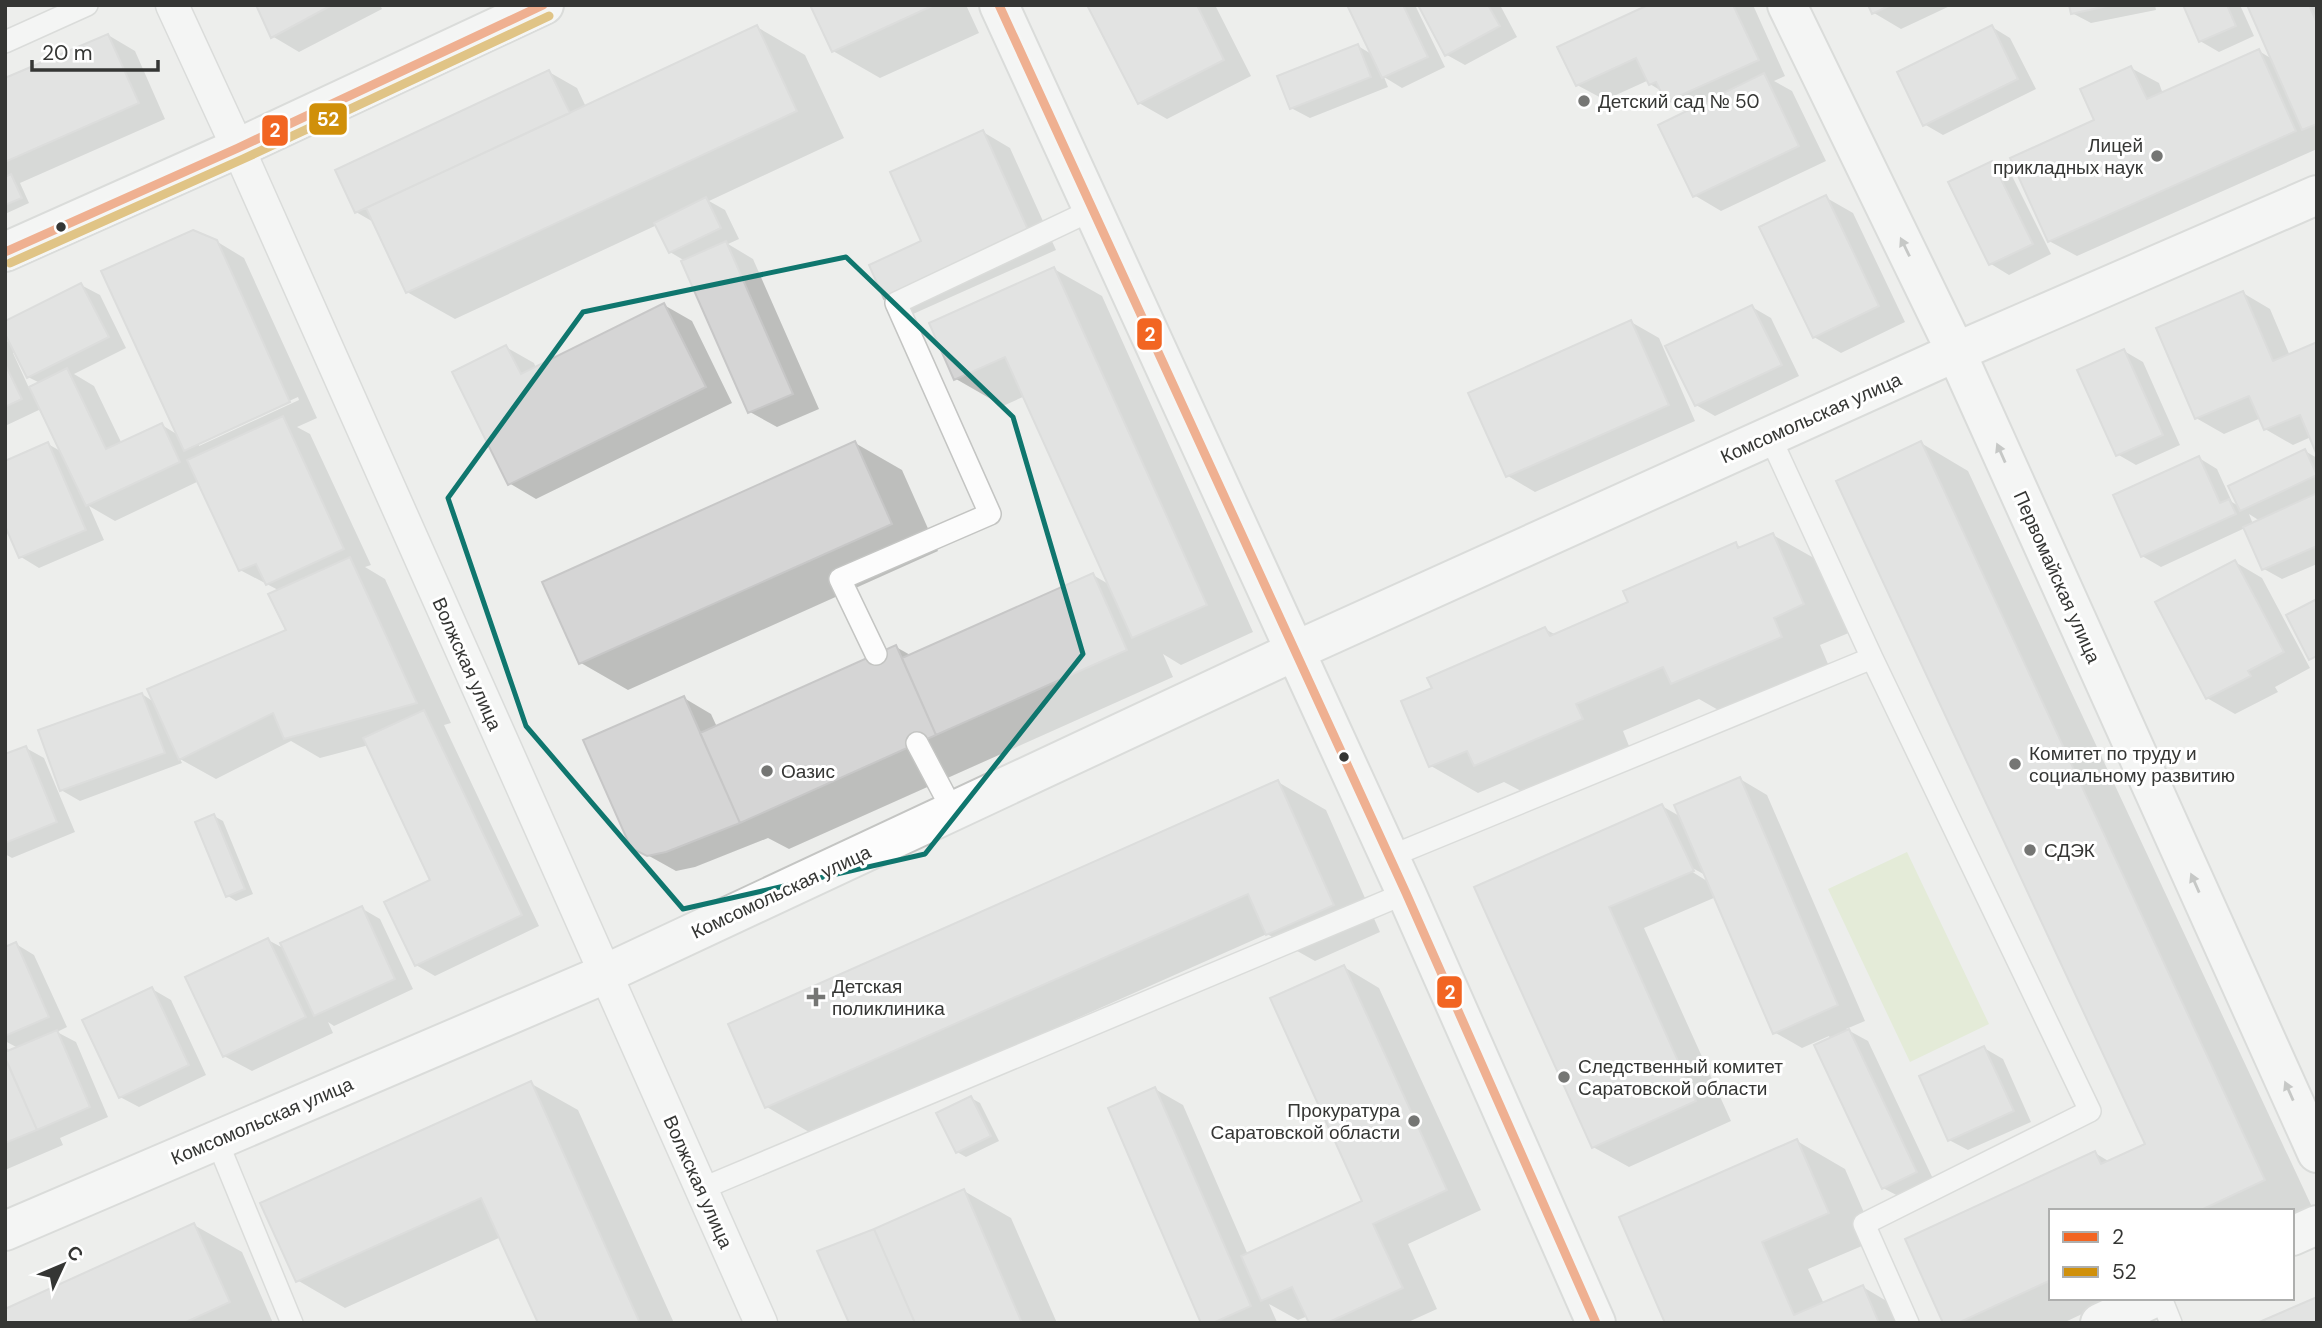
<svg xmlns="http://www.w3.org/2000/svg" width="2322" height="1328" viewBox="0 0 2322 1328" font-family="'DM Sans',sans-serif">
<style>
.grass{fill:#d9e6bf}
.shadow{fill:#0003;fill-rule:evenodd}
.building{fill:#d5d5d5;stroke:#c7c7c7;stroke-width:2}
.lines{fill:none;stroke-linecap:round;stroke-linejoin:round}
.service-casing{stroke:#c4c5c3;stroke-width:24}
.pedestrian-casing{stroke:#c4c5c3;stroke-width:35}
.minor-casing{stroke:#c4c5c3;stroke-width:42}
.service{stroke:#fcfcfc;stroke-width:21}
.pedestrian{stroke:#fcfcfc;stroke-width:32}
.minor{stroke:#fcfcfc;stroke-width:38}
.bus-1-casing{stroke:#fff;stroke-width:14}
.bus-2-casing{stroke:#fff;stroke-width:14}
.bus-1{stroke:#f26522;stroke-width:9}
.bus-2{stroke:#d0900a;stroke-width:9}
.oneway{fill:#989998}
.marked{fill:none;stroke:#0f766e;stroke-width:5;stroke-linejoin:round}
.poi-dot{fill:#757674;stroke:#fff;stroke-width:2.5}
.bus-dot{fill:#353634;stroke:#fff;stroke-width:2.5}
.labels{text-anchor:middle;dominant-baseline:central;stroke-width:6;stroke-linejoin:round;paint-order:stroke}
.poi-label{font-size:19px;fill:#353634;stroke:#fff;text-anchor:start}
.street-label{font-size:19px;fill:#353634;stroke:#fff}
.line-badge{stroke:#fff;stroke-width:2.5}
.badge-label{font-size:19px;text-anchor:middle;font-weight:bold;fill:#fff}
</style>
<rect width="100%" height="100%" fill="#edeeec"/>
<!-- grass -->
<path class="grass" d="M1907 852 1989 1024 1910 1062 1828 889Z"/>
<!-- shadow -->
<path class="shadow" d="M258 5H380L382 9 299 52 272 36Z
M812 5H966L979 33 880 78 833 51Z
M1089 5H1215L1251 76 1167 119 1139 103Z
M1349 5H1415L1445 67 1402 88 1384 77 1388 87 1310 118 1291 108 1358 46 1373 55Z
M1420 5H1500L1517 37 1465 65 1447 55Z
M1653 5H1753L1785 76 1774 81 1792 91 1826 161 1721 211 1694 195 1688 113 1668 101 1663 92 1650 84 1649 80 1605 100 1577 85Z
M1870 5H1952L1901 29 1874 13Z
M2071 5H2155L2156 10 2091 23 2072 13Z
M2184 5H2240L2254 36 2219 52 2200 41Z
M2249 5H2317V149L2077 256 2049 241 2097 121 2131 68 2159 83 2163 94 2259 51 2272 59Z
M757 27 805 55 844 138 709 201 725 210 739 239 728 244 753 259 819 409 777 427 750 412 685 261 670 252 657 225 455 319 407 292 375 223 356 212 549 72 577 88 586 107Z
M1992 27 2010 38 2036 89 1943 135 1924 124Z
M108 35 135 51 165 119 20 183 29 203 5 214V80Z
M983 132 1010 148 1056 250 913 314 886 298 924 242Z
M1992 163 2011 174 2051 254 2009 275 1991 264Z
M1825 197 1853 213 1905 322 1841 353 1814 337Z
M216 241 244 258 317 418 297 427 310 434 371 565 365 567 385 579 451 723 444 725 539 926 435 976 416 965 433 881 369 745 320 758 291 741 216 779 180 759 182 763 80 801 61 790 142 694 154 702 289 631 280 591 240 570 199 481 115 521 89 506 104 540 39 568 21 557 48 444 62 452 41 409 5 426V340L12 344 81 285 100 295 126 348 74 374 94 386 122 444 162 425 178 435ZM16 352 28 377 40 383 29 388 13 353ZM298 397 299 400 199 446V442Z
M1054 269 1102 296 1253 632 1181 665 1163 654 1173 677 789 849 768 838 695 867 676 871 633 847 684 698 711 714 717 727 896 647 912 656 1093 575 1110 585 1025 396 1003 406 956 379Z
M2243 293 2270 309 2290 356 2311 437 2293 445 2265 429 2261 418 2224 434 2196 418Z
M664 305 692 321 732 403 536 499 509 483 506 347 534 363 536 368Z
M1752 307 1771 318 1799 376 1715 416 1696 405Z
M1631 322 1659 338 1695 421 1535 492 1508 476Z
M2124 351 2143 362 2180 445 2136 465 2117 454Z
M855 443 902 470 938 551 628 690 581 663Z
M1921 443 1968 471 2312 1207 2292 1216V1211H2051V1298H2116L2063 1323H1945L2095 1153 2110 1162 2148 1144Z
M2305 451 2317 458V564L2282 579 2264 569 2245 528 2161 567 2142 556 2199 458 2217 469 2232 502 2240 507ZM2249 514 2260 521 2253 524Z
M1773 535 1821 562 1851 632 1820 645 1828 664 1720 711 1699 699 1623 731 1629 746 1523 792 1504 782 1478 793 1431 766 1434 688 1545 629 1556 635 1630 603 1736 544 1742 548Z
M2235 562 2262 578 2310 668 2275 687 2278 692 2235 714 2207 698Z
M26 748 44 758 75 832 12 858 5 854V756Z
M1740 779 1767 795 1865 1021 1846 1029 1868 1041 1935 1183 1902 1198 1883 1188 1829 1036 1802 1048 1774 1032 1716 897 1644 928 1731 1121 1629 1167 1593 1147 1476 887 1662 806 1681 817ZM1687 865 1707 876V881L1686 868Z
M1278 782 1326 810 1380 932 1315 961 1267 934 814 1135 767 1107Z
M214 816 223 821 253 894 236 901 228 896Z
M361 908 380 919 413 989 334 1026 328 1022 333 1033 252 1071 224 1056 268 940 285 949Z
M16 944 34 955 67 1027 57 1032 76 1042 108 1117 60 1138 63 1145 5 1170V1067L10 1065 7 1058 5 1059V1044L9 1052 18 1048 5 1041V948Z
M1344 967 1379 988 1481 1210 1408 1244 1437 1309 1406 1323H1311L1308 1316 1298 1320 1269 1304 1277 1322 1275 1323H1203L1155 1089 1183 1105 1248 1255 1364 1202Z
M152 989 171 1000 206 1075 139 1107 120 1097Z
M1984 1048 2003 1059 2031 1122 1968 1150 1949 1140Z
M530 1083 578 1110 674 1323H540L501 1237 345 1308 297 1280Z
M971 1098 980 1103 999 1141 966 1157 957 1152Z
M1797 1141 1845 1169 1876 1240 1808 1269 1824 1304 1863 1287 1910 1315 1914 1323H1667Z
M964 1191 1011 1218 1057 1323H851L875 1230Z
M194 1225 242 1252 273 1323H5Z"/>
<!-- building -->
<path class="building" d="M256 5H332L271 38Z
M810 5H932V6L832 52Z
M1087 5H1197L1224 60 1138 104Z
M1347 5H1403L1428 57 1382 78Z
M1418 5H1488L1500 26 1445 56Z
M1648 5H1733L1759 60 1666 102 1656 82 1649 85 1636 58 1576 86 1557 47Z
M1868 5H1891L1872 14Z
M2069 5H2112L2071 14Z
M2183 5H2227L2236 26 2199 42Z
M2247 5H2309L2317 23V124L2302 130Z
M757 25 797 111 406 293 366 208Z
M1992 25 2018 79 1923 126 1897 72Z
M108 34 139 103 5 162V78Z
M1358 44 1371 77 1290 109 1277 76Z
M2259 49 2296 131 2048 242 2010 158 2094 120 2080 89 2131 66 2147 99Z
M549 70 570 113 355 213 335 170Z
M1764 73 1799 146 1693 197 1658 125Z
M983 130 1030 234 884 299 869 265 921 241 890 172Z
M1992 161 2033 244 1989 265 1948 182Z
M11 174 22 198 5 205V177Z
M1826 195 1879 306 1813 338 1759 227Z
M706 197 721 228 669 253 654 223Z
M193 230 217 240 290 402 184 451 101 271Z
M726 241 793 394 748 413 681 261Z
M1054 267 1207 605 1132 638 1005 357 954 380 929 323Z
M81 283 109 337 27 378 5 334V321Z
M2243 291 2273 361 2317 342V455L2300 415 2264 430 2249 396 2195 419 2156 328Z
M664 303 706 387 508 485 452 372 506 345 521 374Z
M1752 305 1782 365 1695 406 1665 346Z
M1631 320 1669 405 1506 477 1468 393Z
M2124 349 2163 435 2116 456 2077 370Z
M5 364 22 399 5 407Z
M67 368 106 449 162 423 180 462 86 506 29 387Z
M283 416 344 549 266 585 256 564 239 571 187 460Z
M855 441 892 524 579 664 542 582Z
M1921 441 2265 1180 2199 1211H2051V1280L1958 1323H1943L1905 1239 2095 1151 2101 1164 2145 1144 1836 481Z
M48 442 86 530 19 558 5 526V461Z
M2305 449 2317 475 2240 511 2228 486Z
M2199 456 2220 503 2229 499 2236 514 2141 557 2113 495Z
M2317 493V546L2262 570 2243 527Z
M1773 533 1804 604 1774 618 1782 637 1671 684 1663 667 1576 704 1583 719 1474 766 1467 751 1429 767 1401 701 1432 688 1427 678 1545 627 1550 636 1628 602 1623 591 1736 542 1738 548Z
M350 557 417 703 284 739 273 713 179 760 147 689 286 630 268 594Z
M2235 560 2284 652 2248 671 2251 676 2206 699 2155 602Z
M1093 573 1127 650 936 735 902 658Z
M2317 599V656L2309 660 2286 615Z
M896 645 936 735 740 823 700 733Z
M142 693 165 753 60 791 38 730Z
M684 696 740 823 666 852 647 856 631 848 583 740Z
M424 710 522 915 415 966 384 902 430 880 363 738Z
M26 746 57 822 5 843V754Z
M1740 777 1838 1005 1773 1034 1674 805Z
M1278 780 1334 905 1266 935 1248 894 765 1108 728 1024Z
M1662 804 1694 871 1609 907 1696 1101 1592 1148 1474 887Z
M214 814 245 889 226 897 195 822Z
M362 906 395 979 314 1016 280 943Z
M268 938 306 1017 223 1057 185 977Z
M16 942 49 1017 5 1036V947Z
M1344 965 1447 1190 1373 1224 1403 1288 1327 1323H1309L1292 1287 1261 1301 1241 1256 1362 1201 1270 998Z
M152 987 189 1065 119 1098 82 1020Z
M1849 1029 1917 1172 1882 1189 1814 1045Z
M57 1030 90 1107 37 1130 5 1058V1052Z
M1984 1046 2014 1111 1948 1141 1919 1076Z
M8 1064 37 1130 5 1143V1065Z
M531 1081 640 1323H538L481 1198 296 1282 260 1203Z
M1155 1087 1251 1306 1213 1323H1201L1108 1108Z
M971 1096 991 1136 956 1153 936 1113Z
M1797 1139 1829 1213 1762 1242 1794 1315 1863 1285 1879 1323H1665L1619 1217Z
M964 1189 1022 1323H915L874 1229Z
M194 1223 230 1302 184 1323H5V1309Z
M874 1229 915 1323H849L817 1251Z
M2317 1297V1323H2257Z"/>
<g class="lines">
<defs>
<path id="service" d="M5 42 87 5
M1770 437 1872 658 2090 1111 1864 1224 1908 1323
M876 654 840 579 990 514 896 303 1092 210
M917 743 953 811
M1389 857 1872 658
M217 1141 292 1323
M701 1189 1406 893
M2161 1298 2171 1323"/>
<path id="pedestrian" d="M172 5 238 148 761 1323"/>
<path id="minor" d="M999 5 1406 893 1596 1323
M1787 5 1956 352 2317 1153
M5 252 238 148 544 5
M5 1231 605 974 1295 651 1956 352 2317 195
M2292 1236 2317 1225
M2100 1323 2154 1298"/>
</defs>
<!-- service casing -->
<use href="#service" class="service-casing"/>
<!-- pedestrian casing -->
<use href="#pedestrian" class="pedestrian-casing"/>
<!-- minor casing -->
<use href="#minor" class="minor-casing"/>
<!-- service -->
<use href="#service" class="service"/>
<!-- pedestrian -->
<use href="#pedestrian" class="pedestrian"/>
<!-- minor -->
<use href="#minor" class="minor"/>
<defs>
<path id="bus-1" d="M999 5 1406 893 1596 1323
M5 252 238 148 543 5"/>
<path id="bus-2" d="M10 263 243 159 549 16"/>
</defs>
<!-- bus-1 casing -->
<use href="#bus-1" class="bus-1-casing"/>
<!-- bus-2 casing -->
<use href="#bus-2" class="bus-2-casing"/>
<!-- bus-1 -->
<use href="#bus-1" class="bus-1"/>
<!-- bus-2 -->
<use href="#bus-2" class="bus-2"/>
</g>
<!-- one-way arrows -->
<defs><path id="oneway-solid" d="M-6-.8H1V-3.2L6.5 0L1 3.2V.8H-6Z" transform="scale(1.75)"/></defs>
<g class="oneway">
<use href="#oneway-solid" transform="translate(1905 247) rotate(-116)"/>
<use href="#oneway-solid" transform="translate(2001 453) rotate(-114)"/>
<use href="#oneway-solid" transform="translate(2195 883) rotate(-114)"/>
<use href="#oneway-solid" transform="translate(2289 1091) rotate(-114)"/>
</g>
<!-- marked area -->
<path d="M0 0H2322V1328H0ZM846 257 1013 417 1083 654 925 854 683 909 526 726 448 498 583 312Z" fill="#edeeec" fill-opacity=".55" fill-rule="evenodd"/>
<path class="marked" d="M846 257 1013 417 1083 654 925 854 683 909 526 726 448 498 583 312Z"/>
<!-- markers -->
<g class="poi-dot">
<circle cx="1584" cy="101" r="7"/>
<circle cx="2157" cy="156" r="7"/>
<circle cx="2015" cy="764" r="7"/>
<circle cx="767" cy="771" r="7"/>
<circle cx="2030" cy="850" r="7"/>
<path d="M812.5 986.5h7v7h7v7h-7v7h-7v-7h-7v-7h7z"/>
<circle cx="1564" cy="1077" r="7"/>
<circle cx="1414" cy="1121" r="7"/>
</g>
<g class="bus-dot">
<circle cx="61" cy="227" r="6"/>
<circle cx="1344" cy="757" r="6"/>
</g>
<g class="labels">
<!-- poi labels -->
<g class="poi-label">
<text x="1598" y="101">Детский сад № 50</text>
<text x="2143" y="145" text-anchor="end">Лицей<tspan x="2143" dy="22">прикладных наук</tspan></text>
<text x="2029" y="753">Комитет по труду и<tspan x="2029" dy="22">социальному развитию</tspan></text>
<text x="781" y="771">Оазис</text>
<text x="2044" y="850">СДЭК</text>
<text x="832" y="986">Детская<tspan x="832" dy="22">поликлиника</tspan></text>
<text x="1578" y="1066">Следственный комитет<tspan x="1578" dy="22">Саратовской области</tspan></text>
<text x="1400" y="1110" text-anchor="end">Прокуратура<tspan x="1400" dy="22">Саратовской области</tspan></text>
</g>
<!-- street labels -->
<g class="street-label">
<text transform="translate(1811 418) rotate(-24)">Комсомольская улица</text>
<text transform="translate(2057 577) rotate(66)">Первомайская улица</text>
<text transform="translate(467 664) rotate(66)">Волжская улица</text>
<text transform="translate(781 892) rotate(-25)">Комсомольская улица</text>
<text transform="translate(262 1121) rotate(-23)">Комсомольская улица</text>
<text transform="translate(698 1182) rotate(66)">Волжская улица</text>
</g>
</g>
<g class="line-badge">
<rect x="308" y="102" width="40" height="34" rx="7" fill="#d0900a"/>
<rect x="261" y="114" width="28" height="33" rx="7" fill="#f26522"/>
<rect x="1136" y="317" width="27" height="34" rx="7" fill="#f26522"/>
<rect x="1436" y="975" width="27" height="34" rx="7" fill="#f26522"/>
</g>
<g class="badge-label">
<text x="328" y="126">52</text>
<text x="275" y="137">2</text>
<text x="1150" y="341">2</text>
<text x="1450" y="999">2</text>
</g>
<!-- border -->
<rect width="2322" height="1328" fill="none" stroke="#353634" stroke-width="14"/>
<!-- legend -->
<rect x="2049" y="1209" width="245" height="91" fill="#ffffff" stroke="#aeafae" stroke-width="2"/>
<rect x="2063" y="1232" width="35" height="10" fill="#f26522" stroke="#aeafae" stroke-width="2"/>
<text x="2112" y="1244" font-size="21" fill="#353634">2</text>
<rect x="2063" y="1267" width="35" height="10" fill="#d0900a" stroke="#aeafae" stroke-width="2"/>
<text x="2112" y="1279" font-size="21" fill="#353634">52</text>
<!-- north arrow -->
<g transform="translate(63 1265) rotate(46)" stroke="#ffffff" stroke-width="5" paint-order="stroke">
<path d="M0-5L12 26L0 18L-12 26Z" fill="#353634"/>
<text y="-10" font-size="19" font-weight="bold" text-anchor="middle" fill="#353634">С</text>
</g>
<!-- scale -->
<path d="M32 60v10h126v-10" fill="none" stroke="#353634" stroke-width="3.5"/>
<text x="42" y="60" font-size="21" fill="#353634" stroke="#ffffff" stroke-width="5" paint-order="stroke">20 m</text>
</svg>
